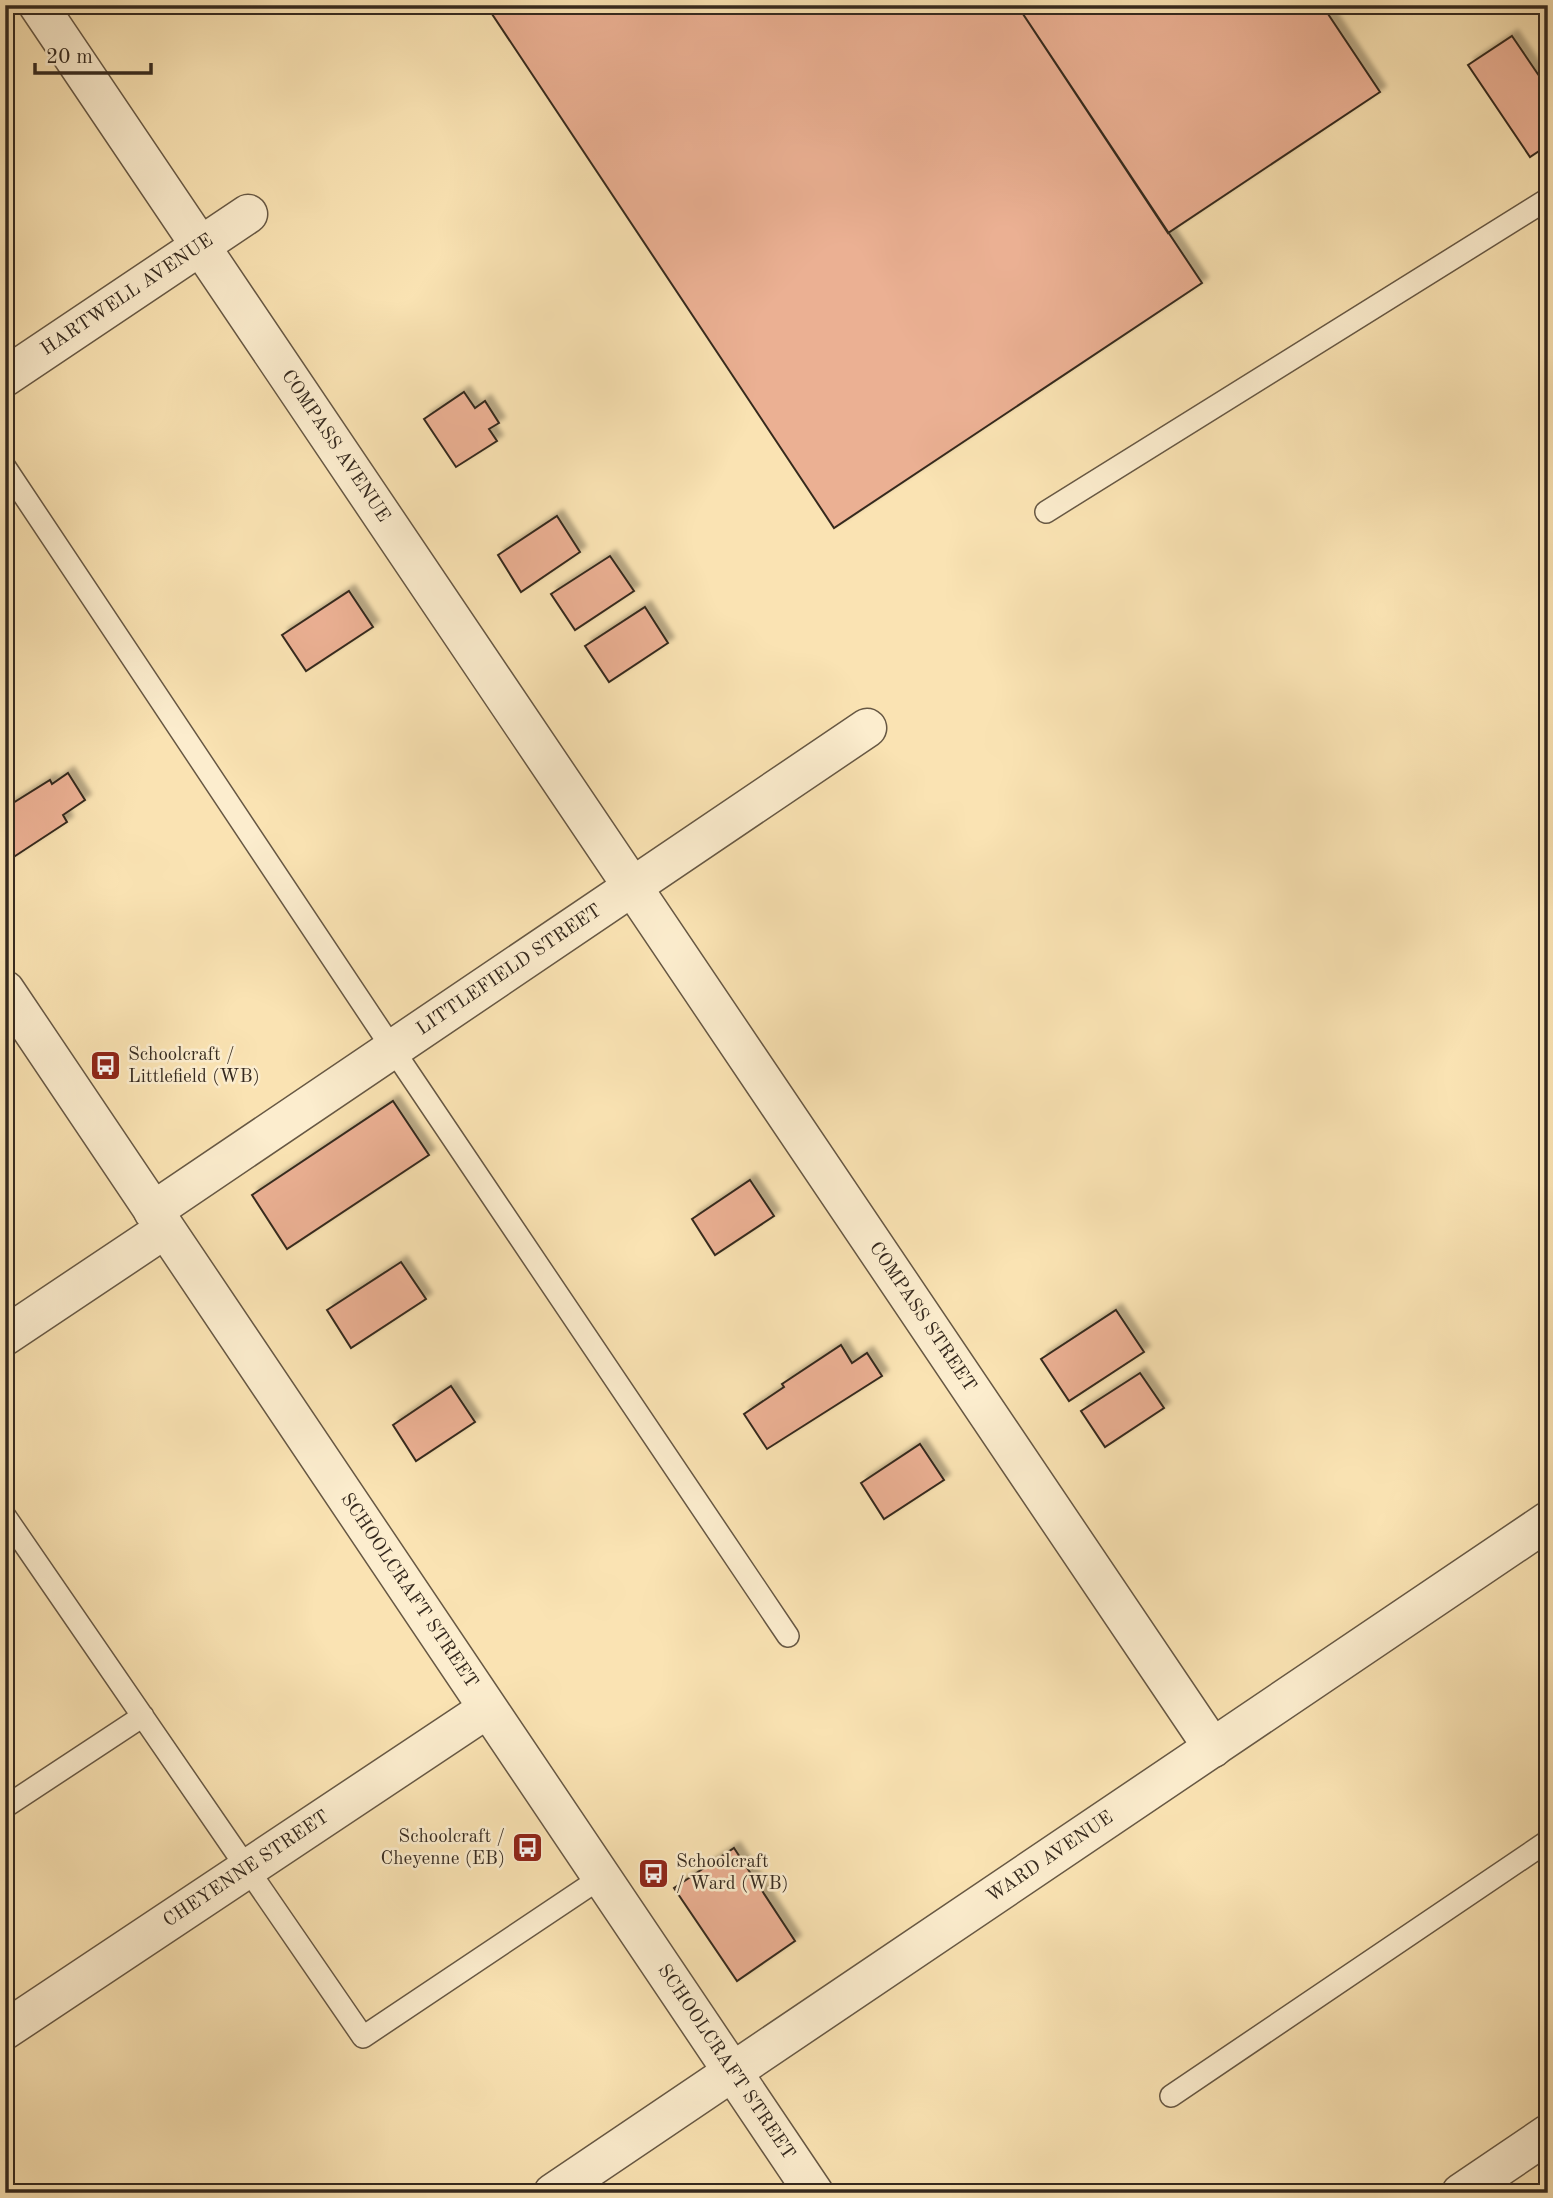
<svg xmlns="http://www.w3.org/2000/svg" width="1553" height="2198" viewBox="0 0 1553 2198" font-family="'Old Standard TT',serif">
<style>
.building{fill:#ebb093;stroke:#362a1f;stroke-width:2;filter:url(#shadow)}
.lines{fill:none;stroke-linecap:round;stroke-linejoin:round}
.service-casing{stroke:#675844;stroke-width:24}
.minor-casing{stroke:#675844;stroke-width:41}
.tertiary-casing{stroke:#675844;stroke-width:41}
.service{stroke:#fcedce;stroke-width:21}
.minor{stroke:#fcedce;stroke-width:38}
.tertiary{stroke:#fcedce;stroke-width:38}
.labels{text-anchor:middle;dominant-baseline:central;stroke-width:5;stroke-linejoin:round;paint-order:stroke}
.street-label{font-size:19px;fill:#362a1f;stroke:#fcedce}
.poi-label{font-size:19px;fill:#362a1f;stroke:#fcedce;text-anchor:start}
</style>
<defs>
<filter id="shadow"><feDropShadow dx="6" dy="-6" stdDeviation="2" flood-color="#0004"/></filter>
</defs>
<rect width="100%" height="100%" fill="#fae3b3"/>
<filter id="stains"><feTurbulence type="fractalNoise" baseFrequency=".00286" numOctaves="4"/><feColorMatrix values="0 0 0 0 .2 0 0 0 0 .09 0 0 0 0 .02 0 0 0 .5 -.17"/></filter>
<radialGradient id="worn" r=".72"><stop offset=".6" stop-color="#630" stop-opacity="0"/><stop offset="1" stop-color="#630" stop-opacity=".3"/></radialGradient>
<!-- building -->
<path class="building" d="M486 5H1017L1202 283 834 528Z
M1017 5H1322L1380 92 1168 233Z
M1512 36 1548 89V145L1530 157 1468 65Z
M464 392 475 408 485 401 499 423 489 429 497 441 456 467 424 419Z
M557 516 580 552 521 592 498 555Z
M610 556 634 591 575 630 551 594Z
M349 591 373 627 306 671 282 635Z
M645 607 668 643 609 682 585 646Z
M68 773 85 800 63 815 67 822 6 862 5 808 50 780 52 784Z
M393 1101 429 1155 287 1249 252 1195Z
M750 1180 774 1216 715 1255 692 1219Z
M401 1262 426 1299 351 1348 327 1310Z
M1116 1310 1144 1352 1069 1401 1041 1359Z
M841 1345 852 1363 867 1353 882 1376 767 1449 744 1414 784 1387 782 1384Z
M1140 1373 1164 1408 1105 1447 1081 1411Z
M451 1386 475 1422 416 1461 393 1425Z
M920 1444 944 1480 884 1519 861 1483Z
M734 1848 795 1941 737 1981 674 1888Z"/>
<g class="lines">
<defs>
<path id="service" d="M5 467 392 1048 788 1636
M1046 512 1548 199
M5 1516 363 2037 602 1877
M5 1807 143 1716
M1171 2096 1548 1841"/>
<g id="minor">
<path id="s1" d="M38 5 1213 1748"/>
<path id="s2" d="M5 377 248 214"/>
<path id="s3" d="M153 1211 867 728"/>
<path d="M5 1336 165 1229"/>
<path id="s4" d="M5 2030 487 1709"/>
<path id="s5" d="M553 2193 1548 1521"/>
<path d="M1461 2193 1548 2134"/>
</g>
<g id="tertiary">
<path id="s6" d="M5 990 814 2193"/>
</g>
</defs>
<!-- service casing -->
<use href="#service" class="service-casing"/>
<!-- minor casing -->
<use href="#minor" class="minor-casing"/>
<!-- tertiary casing -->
<use href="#tertiary" class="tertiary-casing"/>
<!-- service -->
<use href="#service" class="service"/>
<!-- minor -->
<use href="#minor" class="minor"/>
<!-- tertiary -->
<use href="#tertiary" class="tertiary"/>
</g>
<!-- icons -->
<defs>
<symbol id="bus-square" viewBox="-11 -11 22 22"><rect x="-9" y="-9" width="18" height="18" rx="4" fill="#8f2418" stroke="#fcedce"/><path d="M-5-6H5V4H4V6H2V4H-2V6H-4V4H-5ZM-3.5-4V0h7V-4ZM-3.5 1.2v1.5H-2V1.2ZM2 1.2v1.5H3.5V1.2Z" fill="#fff"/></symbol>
</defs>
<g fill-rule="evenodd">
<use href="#bus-square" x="88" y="1048" width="35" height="35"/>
<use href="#bus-square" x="510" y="1830" width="35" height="35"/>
<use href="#bus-square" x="636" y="1856" width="35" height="35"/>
</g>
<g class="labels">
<!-- street labels -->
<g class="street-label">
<text stroke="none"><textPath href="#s2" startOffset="147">HARTWELL AVENUE</textPath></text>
<text stroke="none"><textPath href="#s1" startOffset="532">COMPASS AVENUE</textPath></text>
<text stroke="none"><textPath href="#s3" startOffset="430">LITTLEFIELD STREET</textPath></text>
<text stroke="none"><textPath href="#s1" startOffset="1582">COMPASS STREET</textPath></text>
<text stroke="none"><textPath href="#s6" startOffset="724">SCHOOLCRAFT STREET</textPath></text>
<text stroke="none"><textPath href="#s5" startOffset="600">WARD AVENUE</textPath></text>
<text stroke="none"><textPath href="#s4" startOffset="290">CHEYENNE STREET</textPath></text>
<text stroke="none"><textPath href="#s6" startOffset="1292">SCHOOLCRAFT STREET</textPath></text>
</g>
<!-- poi labels -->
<g class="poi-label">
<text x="128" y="1055">Schoolcraft /<tspan x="128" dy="22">Littlefield (WB)</tspan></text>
<text x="505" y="1837" text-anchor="end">Schoolcraft /<tspan x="505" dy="22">Cheyenne (EB)</tspan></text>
<text x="676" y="1862">Schoolcraft<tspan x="676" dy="22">/ Ward (WB)</tspan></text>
</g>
</g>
<!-- margin -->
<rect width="1553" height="2198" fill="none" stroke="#fae3b3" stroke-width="28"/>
<rect x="7" y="7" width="1539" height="2184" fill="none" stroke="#362a1f" stroke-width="3.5"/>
<rect x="14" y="14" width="1525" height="2170" fill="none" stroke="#362a1f" stroke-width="2"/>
<!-- scale -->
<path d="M35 63v10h116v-10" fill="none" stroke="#362a1f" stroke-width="3.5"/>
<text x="46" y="63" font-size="21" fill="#362a1f" stroke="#fcedce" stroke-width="5" paint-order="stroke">20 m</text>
<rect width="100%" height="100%" filter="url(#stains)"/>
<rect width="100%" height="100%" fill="url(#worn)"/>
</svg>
